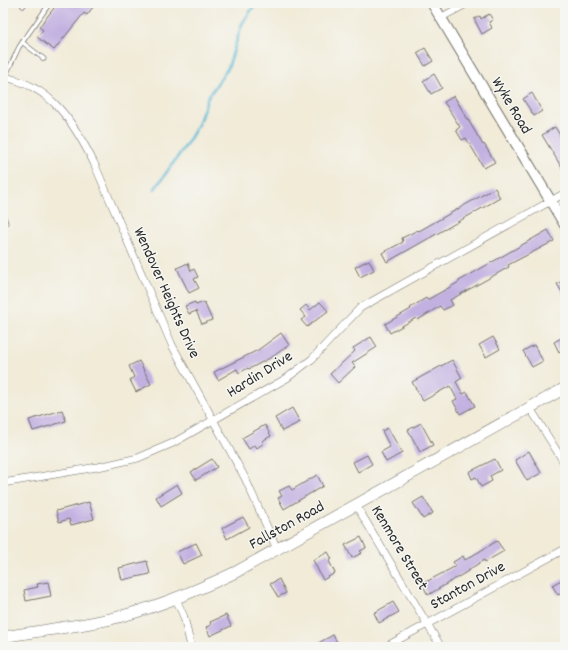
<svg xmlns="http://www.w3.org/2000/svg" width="568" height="650" viewBox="0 0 568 650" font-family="Dekko,sans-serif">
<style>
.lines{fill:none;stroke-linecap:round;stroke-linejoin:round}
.stream{stroke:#57b8d5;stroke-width:2.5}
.building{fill:#c2b0e1}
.lane-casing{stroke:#706e68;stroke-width:5}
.street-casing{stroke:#706e68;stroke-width:8}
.secondary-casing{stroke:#706e68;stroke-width:12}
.primary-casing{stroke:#706e68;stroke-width:12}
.lane{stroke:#fff;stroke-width:3.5}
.street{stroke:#fff;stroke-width:7}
.secondary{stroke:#fff;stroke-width:10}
.primary{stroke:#fff;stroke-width:11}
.labels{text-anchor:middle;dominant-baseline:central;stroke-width:3;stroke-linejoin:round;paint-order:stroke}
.street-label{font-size:16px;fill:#2b2b2b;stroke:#f6f6f2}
</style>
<rect width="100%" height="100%" fill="#f6f6f2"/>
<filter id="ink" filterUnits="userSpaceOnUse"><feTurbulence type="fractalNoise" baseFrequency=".025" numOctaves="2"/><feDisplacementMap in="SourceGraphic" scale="8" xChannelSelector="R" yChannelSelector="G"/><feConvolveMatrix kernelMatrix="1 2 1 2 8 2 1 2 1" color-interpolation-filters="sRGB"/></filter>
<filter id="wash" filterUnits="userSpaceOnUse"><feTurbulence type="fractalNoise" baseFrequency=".012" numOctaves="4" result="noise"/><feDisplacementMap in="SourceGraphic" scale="16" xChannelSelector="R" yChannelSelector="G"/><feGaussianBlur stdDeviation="0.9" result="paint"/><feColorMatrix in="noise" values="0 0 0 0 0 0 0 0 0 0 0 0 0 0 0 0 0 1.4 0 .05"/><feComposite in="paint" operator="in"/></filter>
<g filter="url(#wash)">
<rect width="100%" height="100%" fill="#f1ebd8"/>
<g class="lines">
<!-- stream -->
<path class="stream" d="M154 190 186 145 198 125 208 97 228 68 242 24 256 3"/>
</g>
<g id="blocks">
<!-- building -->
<path class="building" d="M58 3H96L87 15 84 13 54 50 37 37 43 30 39 27Z
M489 14 493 20 489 22 492 28 482 34 474 19 480 16 481 19Z
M425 48 433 61 425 66 417 53Z
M434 74 442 88 431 94 423 81Z
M532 93 542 111 534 116 523 99Z
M454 96 483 145 484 144 495 162 484 168 466 138 462 140 456 130 460 127 444 102Z
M555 127 564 142 561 144 565 150V173L542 135Z
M495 188 500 198 387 262 382 253 403 242 402 238 418 230 419 231Z
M548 230 554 241 508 265 509 267 450 300 453 305 443 310 440 306 418 320 416 318 390 333 385 324 411 309 410 308 426 298 427 300 459 282V281Z
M369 260 374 270 360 277 355 267Z
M188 263 191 271 194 269 198 277 194 279 199 288 189 293 177 268Z
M565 279V297L557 284Z
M195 302 196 305 204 302 212 320 202 324 196 311 189 314 185 306Z
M320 302 328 311 307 327 301 320 306 317 300 310 306 305 310 310Z
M281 333 289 345 272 357 249 369 248 368 239 373 237 369 218 380 214 372 258 350Z
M565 336V348L559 352 554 342Z
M371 337 377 347 352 363 355 367 338 383 330 374 355 351 353 348Z
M493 337 500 349 486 357 479 345Z
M534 345 543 361 532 367 523 351Z
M452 360 462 378 456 382 463 394 467 392 475 406 460 414 453 401 457 399 450 386 423 401 412 382Z
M139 361 151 384 136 392 130 380 134 377 129 366Z
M292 408 300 422 282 431 275 418Z
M62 410 66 421 33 431 29 420Z
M421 423 433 445 420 452 408 430Z
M265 425 271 436 262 441 264 443 257 448 255 445 249 449 242 438Z
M388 428 402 453 386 462 381 452 390 447 382 431Z
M529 451 541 473 527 481 515 460Z
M367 455 372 464 358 472 353 462Z
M212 459 217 467 196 480 191 472Z
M495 459 501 470 490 476 492 481 481 487 476 477 472 479 469 472Z
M317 475 323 486 284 509 278 498 282 496 279 491 289 486 292 490Z
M177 484 182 493 161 506 156 497Z
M423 497 433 513 423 519 413 503Z
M89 502 94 519 71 525 69 519 59 522 56 511Z
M243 517 249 527 227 539 222 528Z
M361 537 366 548 360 551 362 553 352 558 345 545Z
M497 541 504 551 485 562 484 560 470 569V570L428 595 422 584 456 566 453 562 463 556 465 560Z
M196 543 202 555 183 564 177 552Z
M328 552 332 559 329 561 335 573 323 580 313 560Z
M147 561 150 574 122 580 119 568Z
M565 578V592L558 595 552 585Z
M279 579 286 593 278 597 270 584Z
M48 582 51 596 26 601 24 590 38 587 37 584Z
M393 602 399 612 379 623 374 613Z
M226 615 231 626 210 636 206 627 211 625 210 622Z
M333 635 340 647H311Z"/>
</g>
</g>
<g filter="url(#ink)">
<use href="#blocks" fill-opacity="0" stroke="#706e68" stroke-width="1"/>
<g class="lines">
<defs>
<path id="lane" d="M23 6 25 3
M22 42 44 59
M5 77 19 47 50 3
M3 215 6 223 3 225"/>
<path id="street" d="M440 18 468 3
M3 77C51 85 74 123 94 163L172 345 245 478 277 549
M530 408 565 464
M3 483 103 466 138 458 173 443 287 378 312 359 360 308 565 193
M356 505 441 647
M176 599 184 617 191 647
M385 647 565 549"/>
<path id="secondary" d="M432 3 565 225"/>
<path id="primary" d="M3 637C37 631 72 627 106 620 151 610 194 592 236 572L565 388"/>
</defs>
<!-- lane casing -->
<use href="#lane" class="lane-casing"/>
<!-- street casing -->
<use href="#street" class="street-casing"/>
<!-- secondary casing -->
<use href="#secondary" class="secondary-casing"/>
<!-- primary casing -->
<use href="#primary" class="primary-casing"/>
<!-- lane -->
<use href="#lane" class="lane"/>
<!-- street -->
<use href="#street" class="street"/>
<!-- secondary -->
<use href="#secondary" class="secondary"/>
<!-- primary -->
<use href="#primary" class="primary"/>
</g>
</g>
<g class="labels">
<!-- street labels -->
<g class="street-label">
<text transform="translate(511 106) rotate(59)">Wyke Road</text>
<text transform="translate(166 293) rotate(66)">Wendover Heights Drive</text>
<text transform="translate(260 375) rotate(-32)">Hardin Drive</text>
<text transform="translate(287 526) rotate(-29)">Fallston Road</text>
<text transform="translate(399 548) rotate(59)">Kenmore Street</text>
<text transform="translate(468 586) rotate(-29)">Stanton Drive</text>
</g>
</g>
<!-- margin -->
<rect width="568" height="650" fill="none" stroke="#f6f6f2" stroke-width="16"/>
</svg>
